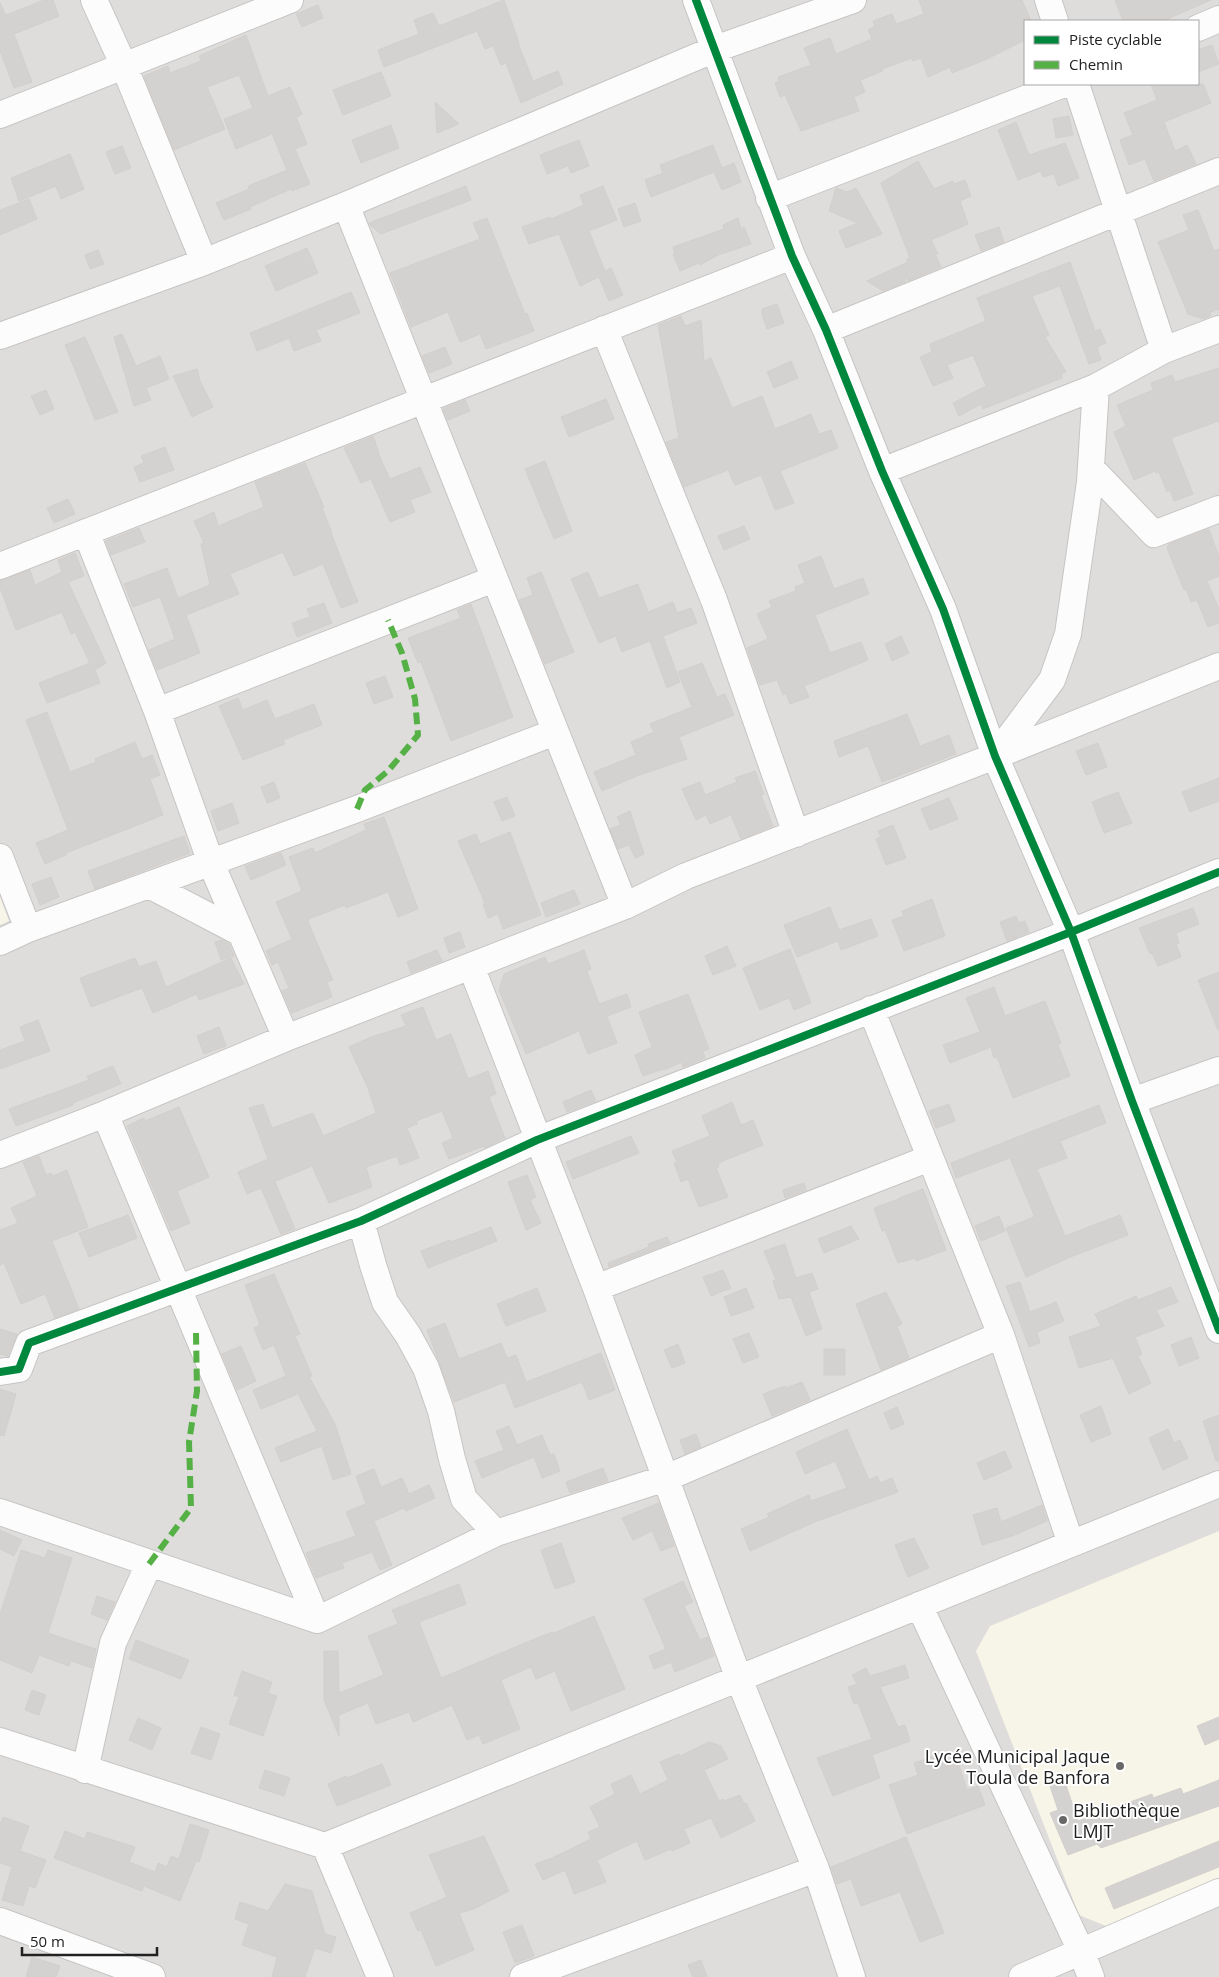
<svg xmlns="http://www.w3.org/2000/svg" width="1219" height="1977" viewBox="0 0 1219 1977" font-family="'Open Sans',sans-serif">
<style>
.residential{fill:#dedddc;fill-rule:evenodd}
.education{fill:#f7f5e8}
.building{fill:#d4d2d0;stroke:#d2cfcc}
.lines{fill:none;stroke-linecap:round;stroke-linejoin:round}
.minor-casing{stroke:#c6c5c4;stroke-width:28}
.minor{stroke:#fdfcfc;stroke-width:26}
.quiet{stroke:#55b145;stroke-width:6;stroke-dasharray:12 6;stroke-linecap:butt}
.cycleway-casing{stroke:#fff;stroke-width:11}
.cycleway{stroke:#00873e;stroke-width:8}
.poi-dot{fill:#696868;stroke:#fff;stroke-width:2}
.labels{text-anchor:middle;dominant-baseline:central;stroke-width:4;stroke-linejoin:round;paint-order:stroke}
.poi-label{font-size:18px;fill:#212121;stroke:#fff;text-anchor:end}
</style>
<rect width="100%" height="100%" fill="#efedeb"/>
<!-- residential -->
<path class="residential" d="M0 0H1219V1977H0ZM1025 21H1198V84H1025Z"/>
<!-- education -->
<path class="education" d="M0 897 9 921 0 925Z
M1219 1531V1881L1106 1926 1079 1915 976 1651 990 1626Z"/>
<!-- building -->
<path class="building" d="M44 0H53L59 16 14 34 32 82 14 88 0 51V3L6 15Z
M504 0 519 43H518L533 81 558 71 563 84 521 103 506 63 501 65 493 46 485 49 477 31 384 67 378 50 419 34 414 20 433 13 439 26Z
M919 0H1022L1031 21H1025V40L987 59 952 73 950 67 928 77 921 58 913 61 912 58 882 69 883 71 860 80 865 92 854 97 859 111 801 131 785 95 780 97 775 83 779 81 778 77 811 65 804 48 830 38 836 54 872 39 868 30 875 26 873 21 892 14 896 24 924 14Z
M1115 0H1211L1163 21H1123Z
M318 5 323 18 302 27 296 14Z
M246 35 268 96 290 87 302 114 296 117 307 144 295 149 310 184 292 191 291 189 250 207 251 209 224 220 216 203 249 189 248 186 287 170 272 134 236 149 224 119 253 108 239 75 207 87 225 129 174 150 144 76 168 66 170 73 201 61 199 56Z
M1212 45 1219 64 1198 72V50Z
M381 72 391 96 343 115 333 90Z
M1151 84H1203L1211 103 1164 122 1175 151 1187 145 1196 164 1154 181 1145 159 1129 165 1120 140 1133 135 1124 113 1157 100Z
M435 102 459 124 437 133Z
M1069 116 1073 135 1056 138 1053 119Z
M1016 122 1029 155 1065 143 1079 178 1058 186 1054 174 1043 177 1041 171 1018 180 998 130Z
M391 125 399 148 361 163 352 140Z
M579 140 589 166 571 173 568 166 547 174 540 155Z
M713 145 722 168 734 163 741 182 722 190 714 172 651 197 645 180 663 173 660 165Z
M122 146 131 168 115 174 106 152Z
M70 154 84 189 61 199 56 186 19 201 11 178Z
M918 161 934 189 953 181 954 184 965 180 971 196 960 201 968 224 931 240 938 254H935L941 267 908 281 906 274 905 282 883 291 867 281 908 262 907 259 910 258 881 183Z
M466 186 471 200 381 234 371 226 369 223Z
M603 186 617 220 589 231 605 271 611 268 623 295 609 301 599 277 580 286 559 234 529 244 522 227 550 217 551 219 584 205 580 195Z
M836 188 847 192 856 188 882 234 846 248 839 231 858 223 829 211Z
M29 199 37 219 0 235V210Z
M635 203 641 221 624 227 618 209Z
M1198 210 1214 251 1219 249V309L1211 312 1210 316 1204 319 1188 314 1158 242 1189 230 1183 215Z
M487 218 525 314 527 313 534 331 486 349 480 334 460 342 448 312 411 327 390 273 480 239 473 223Z
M738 218 741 229 744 227 751 244 718 255 700 265 699 263 680 271 673 254H675L673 247 724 229 723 225Z
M999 227 1004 242 981 251 975 235Z
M307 248 318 273 276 291 265 266Z
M98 250 104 264 90 269 85 255Z
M1070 262 1095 331 1100 329 1106 343 1097 347 1101 360 1089 364 1060 286 1032 296 1049 335 1045 337 1066 372 1061 374 1062 378 983 409 981 404 959 416 953 403 986 386 973 355 947 365 953 378 933 386 920 357 932 352 930 344 986 321 977 298Z
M351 292 360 313 316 330 321 341 294 351 289 338 257 351 250 333Z
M777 304 784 323 767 329 762 315V309Z
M681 316 685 326 701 320 704 361 711 358 732 408 762 396 775 429 811 414 819 434 831 430 838 448 780 471 794 503 775 510 761 475 735 485 728 470 684 487 666 442 679 438 658 325Z
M122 334 136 366 160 356 169 379 146 388 151 400 134 406 114 337Z
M85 337 118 412 95 420 65 345Z
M445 347 452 364 429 373 422 356Z
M791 361 798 378 774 388 767 372Z
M1219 368V421L1171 438 1193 494 1174 501 1170 490 1167 492 1159 472 1156 473 1155 471 1134 480 1114 432 1126 426 1117 405 1153 390 1151 383 1172 375 1175 382Z
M197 369 200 381 213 407 192 417 173 376Z
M46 390 54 409 40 415 31 396Z
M606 399 614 419 569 437 561 417Z
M465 400 470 411 448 420 443 409Z
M373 436 379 453H378L390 479 420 467 431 492 410 500 415 512 390 522 371 479 361 483 344 448Z
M165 447 174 470 140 482 134 467 144 463 141 456Z
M545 461 572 531 554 539 525 469Z
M305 463 324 507 322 508 332 533H331L358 602 341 608 323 564 294 576 283 552 230 574 239 594 186 615 200 653 157 670 149 650 175 639 160 597 133 607 124 584 167 568 178 598 210 585 201 544 204 543 194 521 214 512 218 526 264 507 255 482Z
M68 499 75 514 54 523 47 508Z
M744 526 750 539 724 550 718 536Z
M139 528 145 542 111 555 106 541Z
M1209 529 1219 557V576L1207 581 1219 609V623L1208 627 1197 600 1191 602 1186 589 1184 590 1167 548 1169 544Z
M75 553 84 576 68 582 106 663 95 670 100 683 47 703 39 683 90 663 75 632 71 634 62 612 16 630 0 588V581L30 570 35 585 62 572 58 560Z
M821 556 834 589 863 578 869 594 815 615 830 653 861 642 868 660 804 686 809 697 790 704 786 694 783 695 777 680 760 685 747 648 768 639 757 614 772 607 769 601 796 591 795 587 805 583 798 565Z
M541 572 574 652 545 664 519 600 533 595 527 578Z
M588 572 599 598 638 584 648 612 673 602 677 613 691 608 697 623 663 636 680 682 667 688 650 641 622 652 616 636 599 643 571 579Z
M324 603 332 623 297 637 292 623 310 617 307 609Z
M471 604 513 717 451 741 421 662 418 663 408 638 461 618 457 610Z
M901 636 909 653 892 661 885 644Z
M702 663 717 697 725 694 734 715 679 737 687 759 637 776 602 791 594 772 636 755 631 742 654 732 650 724 692 707 678 672Z
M385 676 393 697 374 704 366 683Z
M238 698 243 710 267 700 275 719 314 704 322 725 283 740 285 744 243 760 219 706Z
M47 712 70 772 96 762 95 759 135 742 142 759 152 755 160 775 150 779 163 815 66 853V855L45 864 36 843 68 830 26 720Z
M907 714 920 746 949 735 956 754 882 782 868 746 839 757 834 741Z
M1098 743 1107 767 1086 775 1076 751Z
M755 771 764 794 761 795 773 826 741 839 731 815 710 824 706 815 696 820 682 789 700 782 705 795 737 782 735 778Z
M1219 778V801L1190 812 1182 792Z
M274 782 280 798 267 803 261 787Z
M1118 792 1132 823 1104 833 1092 802Z
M507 797 515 816 502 821 494 802Z
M949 798 958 819 930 830 921 809Z
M232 803 239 823 218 831 211 811Z
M630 811 644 854 635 858 629 845 618 849 610 829 621 825 617 817Z
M384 817 418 909 398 917 388 892 346 908 345 905 309 919 308 922 333 980 327 982 332 997 292 1013 282 991 289 988 278 962 272 965 266 951 292 939 276 902 302 891 289 857 313 848 315 853 366 830 364 824Z
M893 825 906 858 886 865 876 839 881 837 878 831Z
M510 832 541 915 503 929 498 914 488 918 483 904 485 903 458 841 476 834 480 844Z
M184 836 190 853 95 889 88 871Z
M281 853 286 865 251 880 245 866Z
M51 877 59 897 40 905 32 884Z
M574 890 580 904 546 917 541 903Z
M932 899 945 936 904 951 892 920 904 916 902 911Z
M830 907 839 930 871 919 878 936 841 950 838 941 797 957 784 925Z
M1193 908 1199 924 1176 933 1179 943 1176 944 1181 957 1158 966 1152 953 1150 954 1139 928Z
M1016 916 1019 923 1025 921 1029 932 1007 941 1000 922Z
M460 932 465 947 449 953 444 938Z
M222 940 229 944 234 956 221 960 215 942Z
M727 946 736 966 713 975 705 956Z
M790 949 811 1003 794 1010 789 998 760 1010 743 968Z
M437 950 442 961 411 973 407 962Z
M584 950 591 969 587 971 599 1004 627 994 631 1007 607 1016 617 1043 588 1054 579 1031 526 1054 499 990 504 974 545 957 548 964Z
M135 958 139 967 156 961 166 987 231 958 244 984 199 1000 197 994 153 1013 142 988 91 1007 80 978Z
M1219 972V1030H1218L1198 980Z
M994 987 1005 1016 1045 1001 1061 1043 1058 1045 1070 1076 1013 1098 997 1057 994 1058 991 1047 950 1063 943 1045 980 1032 966 998Z
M688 994 709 1049 703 1051 705 1058 683 1067 682 1062 664 1070 663 1069 643 1076 635 1055 652 1047 639 1012Z
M423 1007 436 1040 451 1034 468 1079 488 1071 496 1094 489 1097 505 1138 485 1148 484 1146 449 1159 442 1143 453 1138 442 1111 416 1121 417 1124 407 1128 419 1158 400 1165 397 1156 366 1167 372 1187 329 1203 312 1166 276 1181 275 1182 295 1229 281 1234 261 1188 247 1194 238 1172 268 1159 249 1108 263 1104 272 1128 313 1113 323 1136 376 1113 368 1088 349 1047 371 1037 406 1026 401 1015Z
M38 1020 50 1051 0 1069V1050L25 1041 20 1027Z
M219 1027 226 1046 204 1054 197 1036Z
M113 1066 121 1084 73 1103V1105L16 1126 9 1109 89 1080 87 1076Z
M591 1090 596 1101 567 1112 563 1102Z
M732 1102 741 1125 753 1120 763 1145 718 1163 719 1167 716 1168 728 1197 699 1207 688 1179 681 1182 674 1163 677 1162 672 1151 710 1136 702 1116Z
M949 1104 955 1121 936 1128 929 1111Z
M1099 1105 1106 1123 1060 1141 1067 1158 1037 1169 1065 1236 1120 1215 1128 1235 1073 1256 1026 1277 1006 1228 1034 1217V1215L1010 1158 956 1178 951 1163Z
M179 1107 209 1177 177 1191 190 1223 171 1231 127 1126 144 1118 145 1121Z
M631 1136 639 1153 573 1179 566 1162Z
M39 1156 46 1175 51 1173 53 1176 67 1170 88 1227 52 1241 79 1309 55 1318 45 1294 21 1304 4 1263 0 1265V1230L18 1223 11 1208 37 1196 23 1162Z
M527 1175 536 1197 530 1200 541 1223 526 1230 508 1182Z
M804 1183 806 1190 785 1198 783 1190Z
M923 1189 946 1250 916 1261 915 1258 898 1263 885 1230 882 1231 874 1208 899 1199V1198Z
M128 1215 137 1238 89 1257 79 1233Z
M999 1216 1005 1231 981 1241 975 1226Z
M851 1226 859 1239 824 1253 818 1239Z
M491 1227 497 1241 428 1268 421 1251 450 1240 451 1242Z
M667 1237 670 1243 609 1267 608 1263 649 1247 648 1244Z
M785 1244 796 1278 812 1273 818 1289 809 1292 822 1329 806 1336 791 1297 779 1299 773 1281 776 1280 764 1251Z
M723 1270 731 1288 711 1296 703 1277Z
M274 1274 300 1334 295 1336 312 1376 309 1377 335 1424 351 1474 333 1480 322 1446 281 1462 275 1448 317 1431 298 1394 261 1409 253 1390 286 1376 274 1345 263 1350 254 1328 260 1325 245 1285Z
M1020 1282 1030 1312 1056 1302 1064 1321 1037 1332 1040 1343 1029 1347 1006 1286Z
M1171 1287 1178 1302 1156 1310 1164 1326 1135 1337 1142 1354 1138 1356 1151 1383 1129 1394 1113 1358 1079 1368 1069 1337 1101 1326 1095 1314 1136 1296 1138 1300Z
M537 1288 546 1311 506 1326 497 1304Z
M746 1288 754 1308 731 1316 724 1297Z
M886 1292 902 1324 897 1326 909 1358 881 1370 856 1304Z
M445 1323 459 1359 501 1343 507 1358 516 1355 526 1382 601 1353 615 1390 589 1400 582 1382 515 1408 505 1382 454 1402 427 1330Z
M0 1329 17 1334 8 1356 0 1354Z
M749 1333 759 1357 743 1363 733 1339Z
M1191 1337 1199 1358 1179 1366 1171 1345Z
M678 1344 685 1363 672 1368 664 1350Z
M241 1346 256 1381 237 1390 222 1354Z
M824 1349H845V1375H824Z
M802 1382 810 1400 772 1416 763 1394 785 1386 786 1388Z
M0 1389 16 1394 4 1436 0 1435Z
M1101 1406 1111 1434 1091 1442 1080 1415Z
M897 1407 904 1424 891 1430 884 1413Z
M1219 1415V1461H1216L1203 1421Z
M509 1426 517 1445 542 1435 550 1455 554 1454 560 1471 542 1478 534 1457 482 1478 475 1461 504 1450 496 1431Z
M847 1429 869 1480 877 1476 880 1483 892 1478 898 1492 817 1521 750 1551 741 1529 769 1517 767 1514 809 1495 811 1501 847 1488 835 1461 805 1474 796 1452Z
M1168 1429 1174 1443 1180 1440 1188 1458 1163 1470 1149 1438Z
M696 1434 701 1447 685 1454 680 1440Z
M1005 1451 1012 1468 984 1480 977 1463Z
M603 1468 608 1481 570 1493 566 1482Z
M374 1469 381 1487 402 1478 409 1494 429 1485 435 1498 406 1511 404 1508 374 1521 392 1565 380 1570 372 1552 342 1563 344 1568 316 1578 306 1553 356 1536 346 1512 366 1504 356 1476Z
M659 1503 674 1546 661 1551 652 1531 633 1540 622 1518Z
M1042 1505 1047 1521 1012 1536 982 1545 973 1515 997 1508 1001 1522Z
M0 1530 22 1540 14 1556 0 1549Z
M914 1538 929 1568 908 1577 895 1545Z
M561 1543 575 1582 555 1589 541 1550Z
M21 1550 45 1558 48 1550 72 1558 48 1633 96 1649 92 1668 71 1661 69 1666 39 1655 32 1673 0 1660V1614Z
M683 1581 693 1602 684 1606 700 1640 708 1637 714 1656 675 1672 671 1662 654 1669 649 1656 666 1649 644 1599Z
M459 1584 466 1604 419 1622 441 1678 537 1638 553 1632 554 1633 594 1616 625 1689 571 1711 555 1671 536 1679 531 1667 501 1680 520 1729 483 1744 479 1735 467 1740 452 1705 413 1722 409 1712 376 1724 368 1703 339 1715V1736L324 1700V1651H338L339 1693 384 1675 368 1636 398 1624 392 1610Z
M97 1596 115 1602 107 1620 91 1614Z
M136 1640 189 1660 181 1679 129 1659Z
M905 1665 909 1678 880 1687 898 1727 905 1725 910 1741 872 1755 880 1778 833 1796 817 1758 872 1739 858 1703 854 1704 848 1687 857 1684 852 1675 866 1668 870 1676Z
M242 1671 272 1682 268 1693 277 1696 263 1736 229 1724 239 1697 234 1695Z
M32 1690 46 1695 39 1715 25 1710Z
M1219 1717V1739L1205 1745 1197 1726Z
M138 1718 161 1728 152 1750 129 1740Z
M201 1727 220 1734 211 1760 191 1753Z
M709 1742 721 1746 728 1759 704 1770 719 1801 723 1799 724 1801 740 1795 744 1804 746 1803 755 1821 721 1838 711 1818 684 1829 690 1843 672 1851 671 1849 645 1860 637 1841 597 1860 606 1882 574 1894 566 1872 563 1871 543 1880 535 1864 552 1858 591 1839 588 1832 600 1827 590 1807 615 1794 611 1784 631 1775 640 1794 668 1780 660 1762 679 1754 680 1756Z
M946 1752 949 1762 957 1759 967 1790 978 1786 985 1805 907 1834 889 1785 918 1775 914 1763Z
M382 1764 391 1785 337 1806 328 1784 346 1776 347 1778Z
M265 1770 290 1778 284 1796 259 1788Z
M1063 1776 1078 1821 1152 1794 1153 1798 1181 1788 1183 1794 1219 1780V1806L1101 1848 1097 1844 1068 1855 1050 1813 1058 1810 1048 1780Z
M3 1817 29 1826 20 1851 46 1860 35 1888 29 1886 23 1906 2 1900 12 1867 0 1863V1825Z
M190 1824 209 1830 199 1862 196 1861 180 1901 144 1886 142 1891 54 1858 65 1831 85 1839 87 1832 135 1847 129 1862 155 1872 158 1863 167 1867 171 1856 179 1859Z
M484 1836 509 1891 474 1909 459 1913 474 1950 436 1966 421 1930 418 1931 410 1913 447 1897 429 1855Z
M906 1837 944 1933 920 1942 900 1892 861 1906 851 1879 837 1884 831 1867Z
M1219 1841V1867L1114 1909 1105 1888Z
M285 1884 312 1891 325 1934 336 1937 331 1953 315 1948 305 1977H272L277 1957 242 1945 249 1924 235 1919 240 1902 268 1911Z
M522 1925 534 1956 515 1963 503 1932Z
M32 1957 60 1966 56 1977H26Z
M701 1960 707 1977H693L688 1965Z"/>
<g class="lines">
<defs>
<path id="minor" d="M94 0 124 66 204 262
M696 0 792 256 826 330 882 471 943 609 995 756 1071 932 1132 1101 1219 1330
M1048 0 1055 21
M1198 28 1219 19
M1076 84 1164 350
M0 115 290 0
M769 198 1064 84
M346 205 625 906
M604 329 714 600 796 834
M826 330 1219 171
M0 336 204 262 346 205 715 49 853 0
M1091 468 1154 534 1219 509
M882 471 1096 387 1164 350 1219 329
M86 532 157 711 211 863 286 1038
M0 566 792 256
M157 711 494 579
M995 756 1052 680 1068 634 1090 482 1096 387
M0 857 28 929
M149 885 241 933
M0 942 28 929 357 809 555 732
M471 966 596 1288 739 1679 816 1869 852 1977
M871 1009 1001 1335 1071 1544
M1132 1101 1219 1070
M105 1114 317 1620
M0 1155 105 1114 286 1038 625 906 686 876 995 756 1219 666
M361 1221 373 1265 385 1302 408 1335 426 1368 441 1411 452 1459 464 1499 496 1533
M596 1288 930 1158
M0 1372 19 1369 29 1343 361 1221 537 1140 1071 932 1219 872
M0 1512 317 1620 496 1533 666 1478 1001 1335
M919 1605 1081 1951 1091 1977
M0 1741 325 1846 1219 1484
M85 1770 113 1643 149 1564
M325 1846 380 1977
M0 1921 152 1977
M523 1977 816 1869
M1022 1977 1219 1892"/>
</defs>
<!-- minor casing -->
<use href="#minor" class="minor-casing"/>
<!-- minor -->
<use href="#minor" class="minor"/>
<!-- quiet -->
<path class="quiet" d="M357 809 365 790 388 771 418 735 415 699 402 653 388 620
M149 1564 191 1508 189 1442 197 1391 196 1333"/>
<defs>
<path id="cycleway" d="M696 0 792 256 826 330 882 471 943 609 995 756 1071 932 1132 1101 1219 1330
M0 1372 19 1369 29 1343 361 1221 537 1140 1071 932 1219 872"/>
</defs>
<!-- cycleway casing -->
<use href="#cycleway" class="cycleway-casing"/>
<!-- cycleway -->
<use href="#cycleway" class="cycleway"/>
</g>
<!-- markers -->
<g class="poi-dot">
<circle cx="1120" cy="1766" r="5"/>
<circle cx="1063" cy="1820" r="5"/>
</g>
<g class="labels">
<!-- poi labels -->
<g class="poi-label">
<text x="1110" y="1756">Lycée Municipal Jaque<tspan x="1110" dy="21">Toula de Banfora</tspan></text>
<text x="1073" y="1810" text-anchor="start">Bibliothèque<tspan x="1073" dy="21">LMJT</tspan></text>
</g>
</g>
<!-- legend -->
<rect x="1024" y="20" width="175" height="65" fill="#ffffff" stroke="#a6a6a6"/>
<rect x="1034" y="36" width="25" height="8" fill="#00873e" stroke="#a6a6a6"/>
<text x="1069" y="45" font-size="15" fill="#212121">Piste cyclable</text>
<rect x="1034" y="61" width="25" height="8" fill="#55b145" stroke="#a6a6a6"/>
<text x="1069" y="70" font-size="15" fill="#212121">Chemin</text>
<!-- scale -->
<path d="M22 1947v8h135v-8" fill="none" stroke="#212121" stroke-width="2.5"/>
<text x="30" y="1947" font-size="15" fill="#212121" stroke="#ffffff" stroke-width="4" paint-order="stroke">50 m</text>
</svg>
